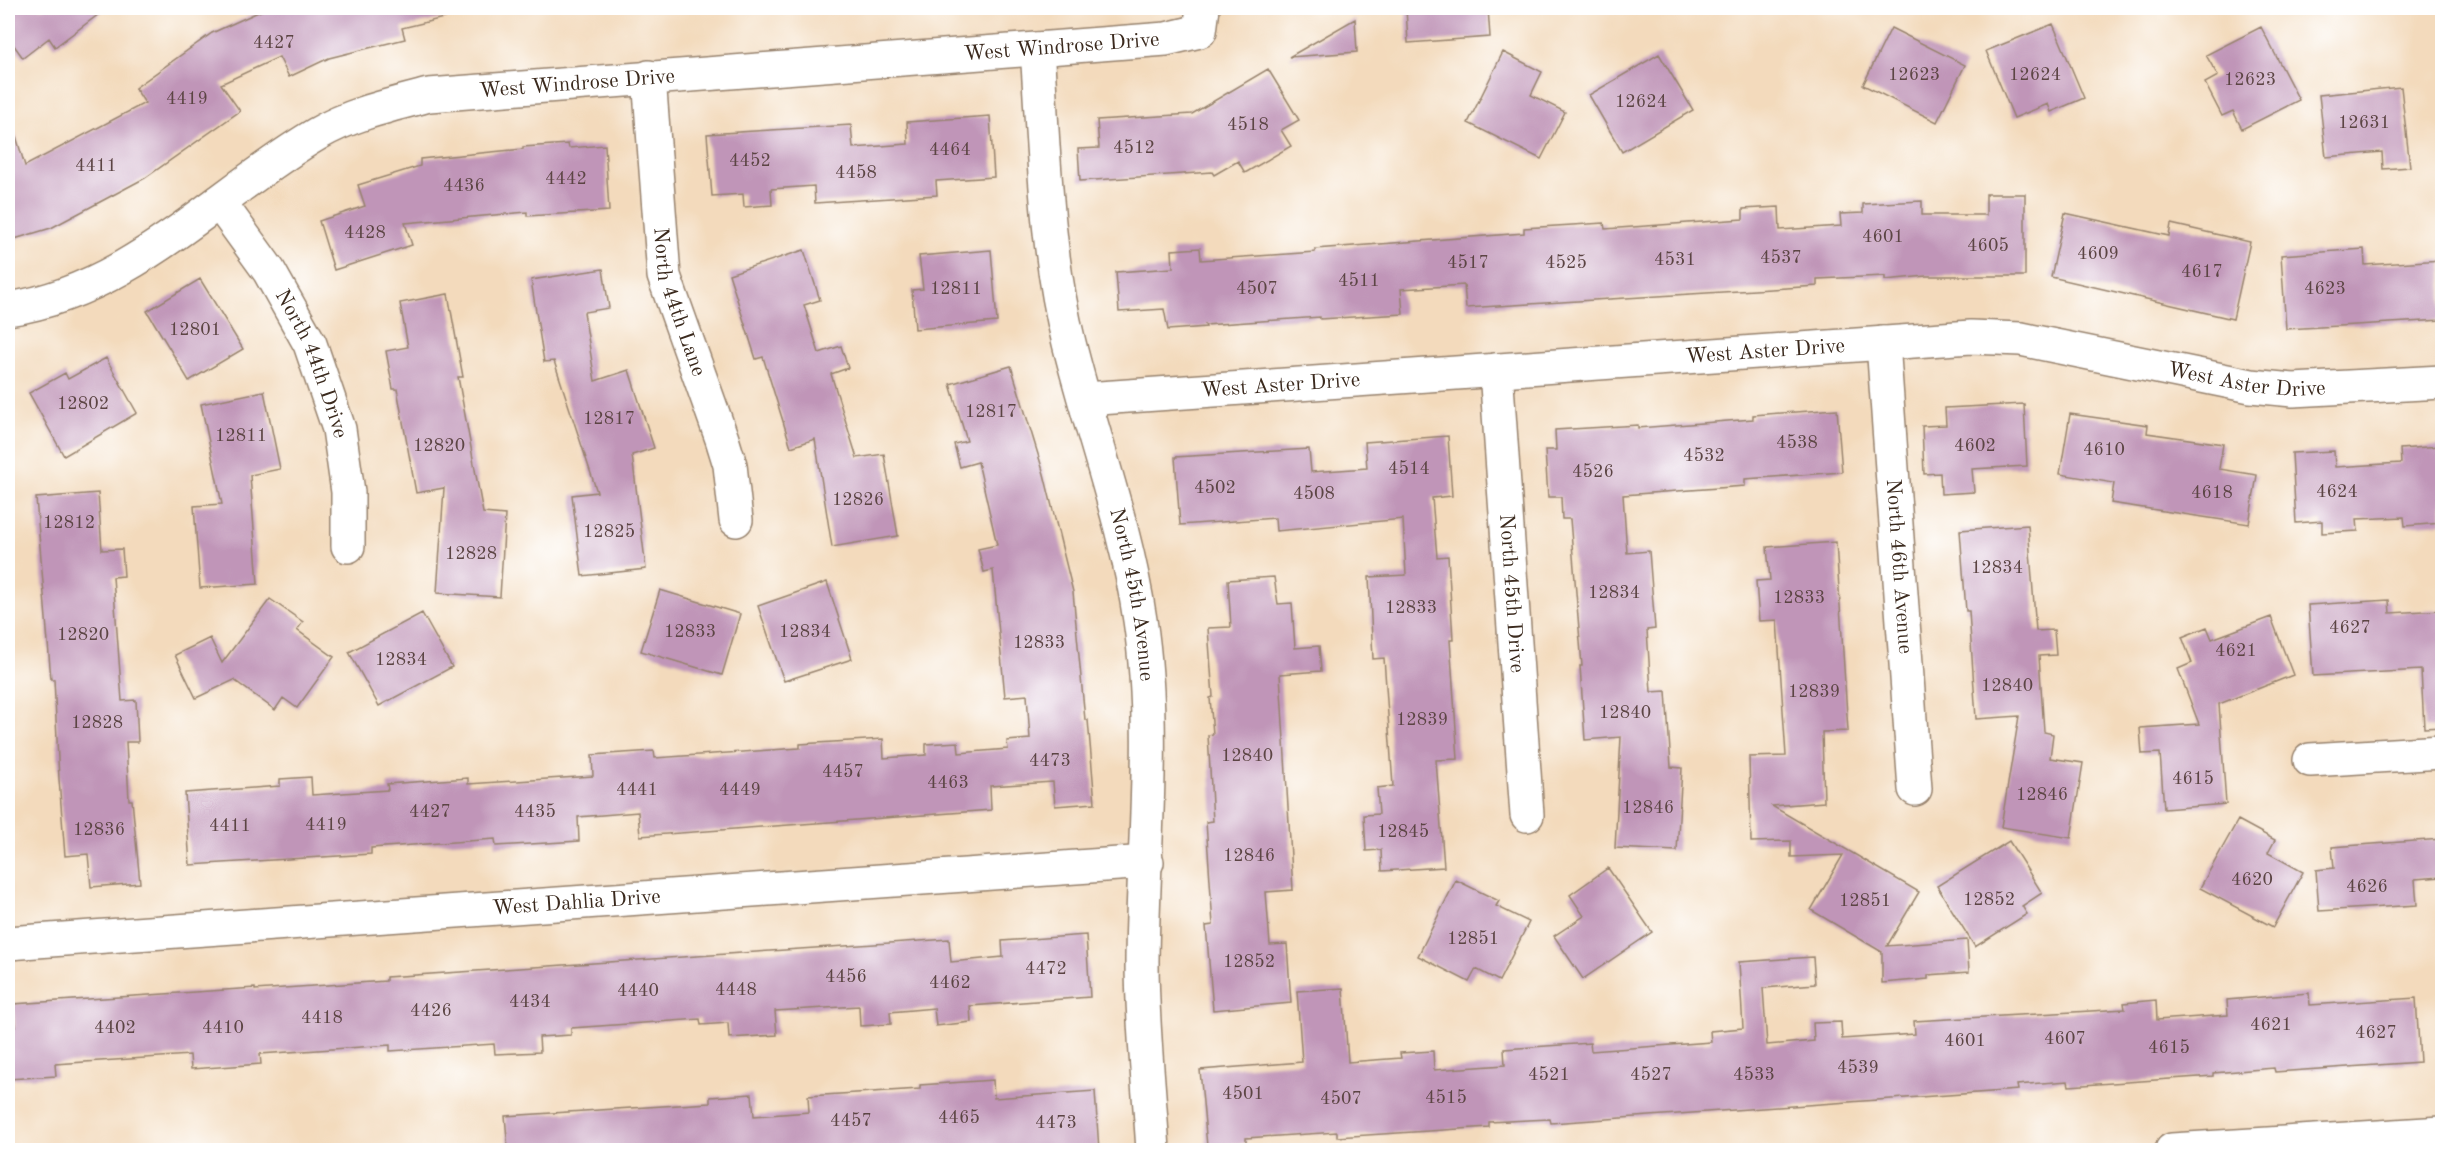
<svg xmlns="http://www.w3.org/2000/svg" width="2450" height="1158" viewBox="0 0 2450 1158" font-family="'Old Standard TT',serif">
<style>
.building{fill:#c095b8}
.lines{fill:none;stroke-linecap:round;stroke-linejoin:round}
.minor-casing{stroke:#97826d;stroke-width:36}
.tertiary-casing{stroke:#97826d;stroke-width:36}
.minor{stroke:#fff;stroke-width:33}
.tertiary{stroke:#fff;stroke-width:33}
.labels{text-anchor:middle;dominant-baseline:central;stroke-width:5;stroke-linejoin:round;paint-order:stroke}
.number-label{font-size:18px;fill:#5c4544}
.street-label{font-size:21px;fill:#3b2a1e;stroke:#fff}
</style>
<rect width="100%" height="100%" fill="#fff"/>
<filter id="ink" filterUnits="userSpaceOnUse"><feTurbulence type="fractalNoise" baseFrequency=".0167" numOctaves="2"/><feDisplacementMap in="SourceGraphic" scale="12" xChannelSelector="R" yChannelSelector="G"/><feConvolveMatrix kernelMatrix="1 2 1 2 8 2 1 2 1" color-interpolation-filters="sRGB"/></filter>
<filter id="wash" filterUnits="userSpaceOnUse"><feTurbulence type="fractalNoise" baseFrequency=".008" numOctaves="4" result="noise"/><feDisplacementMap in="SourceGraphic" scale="24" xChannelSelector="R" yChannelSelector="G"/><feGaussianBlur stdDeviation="1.35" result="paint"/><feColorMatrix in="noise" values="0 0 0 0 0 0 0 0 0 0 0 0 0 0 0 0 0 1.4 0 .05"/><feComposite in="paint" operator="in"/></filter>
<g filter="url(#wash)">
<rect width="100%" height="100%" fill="#f3dabc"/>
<g id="blocks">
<!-- building -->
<path class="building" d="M8 8H107L55 47 49 38 23 58 8 37Z
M267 8H451L452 16 402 28 405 39 329 58 289 77 279 57 221 84 240 111 145 178 51 228 8 241V127L13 126 25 166 145 103 135 88 212 33Z
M1406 8H1488L1490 37 1408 43Z
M1355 19 1357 52 1289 57Z
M2053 24 2084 98 2051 112 2048 104 2014 118 1986 51Z
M2261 27 2299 100 2242 129 2233 111 2222 116 2205 83 2218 76 2206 55Z
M1891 28 1965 65 1937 122 1863 85Z
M1503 52 1542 72 1531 95 1565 112 1541 159 1468 123Z
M1659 54 1693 110 1622 152 1589 95Z
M1268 69 1299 120 1281 130 1291 146 1245 173 1238 161 1214 175 1212 172 1080 181 1078 149 1099 148 1097 120 1192 114Z
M2401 87 2410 167 2383 169 2382 152 2326 157 2319 95Z
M990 116 994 177 936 181 937 195 815 203 814 186 771 189 772 205 744 207 743 194 712 196 707 134 851 125 853 148 908 144 907 122Z
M568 144 569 148 605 145 609 211 527 216V212L405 223 412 245 334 270 319 221 365 206 358 185 420 166V159L523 149V147Z
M1986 194H2025V276H1926L1885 280V276L1817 279V286L1466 308 1464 285 1401 289 1403 314 1320 319V317L1205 325 1206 327 1168 330 1164 309 1119 312 1116 272 1173 268 1172 250 1200 248 1201 260 1315 252V249L1524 233V228L1604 223 1605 229 1743 219V209L1779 207 1780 230 1841 226 1840 214 1863 213V204L1922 201V215H1986Z
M2065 213 2169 236 2171 224 2250 242 2233 319 2051 277Z
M2364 249 2365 265 2442 260V320L2286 329 2281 255Z
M804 250 820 300 804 305 819 353 841 346 848 368 831 374 857 458 884 454 898 536 832 547 815 439 791 447 763 357 756 359 729 274Z
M991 250 997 322 915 329 912 290 923 289 919 256Z
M603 269 609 308 584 312 595 381 629 370 654 448 632 455 646 569 582 576 572 495 597 492 554 361 544 362 531 280Z
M200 279 243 349 189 381 147 311Z
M448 294 463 377H458L483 513 505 515 500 597 437 593 444 488 416 493 397 389H393L386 351 408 347 400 303Z
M106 358 137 413 64 456 29 393 65 373 68 379Z
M1011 366 1044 474 1073 592 1085 720H1088L1095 803 1055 806 1053 782 990 786 991 810 640 836 638 812 578 817 579 841 496 846 495 839 371 848V854L190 865 185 793 280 786V779L311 777 312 795 388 790 387 784 468 778V784L593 776 592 755 654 751 655 758 800 748V744L883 739 884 758 926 755V744L958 742 959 753 1008 749 1007 741 1030 739 1027 695 1005 697 993 570 984 572 978 549 997 545 978 462 960 467 954 444 967 441 950 384Z
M264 391 280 469 250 475 258 584 200 588 194 506 222 504 201 404Z
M2024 404 2027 466 1972 469 1974 492 1941 494 1940 473 1924 474 1922 426 1946 425 1945 408Z
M1837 409 1842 472 1745 479V486L1623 495 1627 553 1649 551 1655 629 1647 630 1651 692 1666 691 1671 767 1682 768 1677 851 1615 848 1621 737 1585 740 1580 666H1582L1570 519H1562L1561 497H1548L1545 450H1556L1555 430 1638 425V428L1753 419V415Z
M2070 414 2148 425 2147 433 2223 444 2219 469 2257 475 2249 524 2111 503 2114 483 2060 474Z
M1448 436 1452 496 1432 498 1437 557 1448 556 1453 640H1450L1458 759 1436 760 1444 867 1382 871 1381 850 1366 851 1364 815 1379 814 1377 788 1393 786 1384 658 1373 659 1369 577 1406 575 1403 519 1276 531 1275 518 1180 525 1175 457 1309 449 1311 472 1367 468 1365 442Z
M2440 446 2442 469V523L2405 526 2404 517 2357 519 2358 531 2322 533V521L2296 523 2292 453 2334 451 2335 467 2401 463 2400 449Z
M98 493 102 550 122 549 124 576 113 577 122 701 136 700 138 742H126L129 800H132L140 883 91 887 88 854 65 856 59 779 54 679H51L36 498Z
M2028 525 2036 631 2054 630 2056 655 2039 656 2044 732 2053 734 2050 758 2083 763 2071 838 2001 827 2019 716 1976 719 1969 611H1966L1960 530Z
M1836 542 1848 731 1822 732 1824 802 1772 806 1919 892 1887 946 1967 940 1969 972 1928 975V979L1882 983V952L1811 910 1843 855 1791 857V841L1751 842 1749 757 1786 756 1777 620 1759 621 1756 581 1770 580 1767 547Z
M1274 577 1278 604 1292 603 1295 648 1319 646 1321 671 1280 674 1293 890 1266 892 1270 945 1287 944 1291 1003 1213 1010 1206 926 1213 925 1206 822 1213 821 1208 735 1213 734 1210 698 1213 697 1208 628 1231 627 1228 580Z
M827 582 852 659 784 681 758 606Z
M660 590 740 614 722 675 641 651Z
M270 599 303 622 297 630 334 657 297 708 283 698 275 710 234 680 196 698 175 655 210 638 222 663Z
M2389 600 2390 613 2442 610V727L2424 728 2421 670 2313 676 2308 605Z
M422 613 452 667 379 706 349 652Z
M2271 617 2293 675 2219 704 2226 804 2164 809 2160 753 2142 754 2140 728 2199 724 2178 669 2192 663 2182 637 2207 627 2212 639Z
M2238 820 2275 840 2268 853 2303 872 2273 927 2200 888Z
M2442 839V877L2415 879 2417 905 2319 911 2316 870 2334 868 2332 847Z
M2009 841 2042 893 2022 906 2027 914 1975 947 1937 886Z
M1608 868 1652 932 1583 979 1554 936 1584 916 1570 895Z
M1456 880 1499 901 1496 906 1529 922 1499 981 1476 969 1469 982 1418 956Z
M1086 935 1090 997 970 1006 971 1022 936 1026 934 1008 890 1012 891 1024 860 1026 859 1006 775 1011 777 1035 729 1038 728 1023 701 1025 700 1019 571 1028V1035L539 1037 540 1052 495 1054 494 1044 390 1051V1045L260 1054 261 1064 191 1069 190 1055 55 1064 56 1076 8 1079V1027H15L13 1004 255 988V990L386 981V977L949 939 951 962 1003 957 1002 941Z
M1813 957 1815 984 1763 988 1767 1045 1814 1041 1813 1023 1841 1022 1842 1039 1915 1034 1914 1021 2125 1009 2124 1003 2156 1000 2157 1020 2228 1015 2227 1000 2309 993 2310 1005 2416 998 2420 1062 2275 1072 2274 1068 2213 1073V1076L2069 1086 2068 1081 2017 1085 2018 1090 1551 1123 1550 1119 1489 1122V1127L1337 1137V1132L1246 1138V1143L1207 1146 1200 1070 1302 1062 1297 991 1343 988 1348 1062 1401 1058 1400 1053 1433 1051 1434 1070 1505 1065 1504 1049 1590 1043 1591 1051 1711 1042 1710 1031 1743 1028 1739 962Z
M993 1080 994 1098 1095 1091 1099 1150H854L853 1146 800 1150H508L505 1116 710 1103V1097L752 1094 754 1116 809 1112 808 1096 920 1089V1085Z"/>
</g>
</g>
<g filter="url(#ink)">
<use href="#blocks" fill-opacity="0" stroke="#97826d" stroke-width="1.5"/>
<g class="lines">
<defs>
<g id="minor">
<path id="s1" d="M1037 49C1044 147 1045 247 1069 343 1092 436 1126 525 1140 620 1157 733 1143 847 1142 961 1142 1024 1149 1087 1153 1150"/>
<path id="s2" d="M649 77 664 276 722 439 730 465 736 520"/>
<path id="s3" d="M219 202 269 271 310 344 339 429 348 492V546"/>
<path id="s4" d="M8 309C130 291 215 194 317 134 351 114 391 105 429 95L1166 39 1200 31 1203 8"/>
<path id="s5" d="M1883 343 1915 789"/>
<path id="s6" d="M1496 370 1527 815"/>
<path id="s7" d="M1085 399 1971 337 2021 339 2251 386 2293 390 2442 382"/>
<path d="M2310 760 2442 752"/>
<path id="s8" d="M8 943 1147 862"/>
</g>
<path id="tertiary" d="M2172 1150 2442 1133"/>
</defs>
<!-- minor casing -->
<use href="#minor" class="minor-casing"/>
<!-- tertiary casing -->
<use href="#tertiary" class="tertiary-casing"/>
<!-- minor -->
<use href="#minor" class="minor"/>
<!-- tertiary -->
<use href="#tertiary" class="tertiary"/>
</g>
</g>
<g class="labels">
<!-- number labels -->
<g class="number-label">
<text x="274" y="43">4427</text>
<text x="1914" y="75">12623</text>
<text x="2035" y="75">12624</text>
<text x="2250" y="80">12623</text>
<text x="187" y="99">4419</text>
<text x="1641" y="102">12624</text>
<text x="2364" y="123">12631</text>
<text x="1248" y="125">4518</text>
<text x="1134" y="148">4512</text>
<text x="950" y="150">4464</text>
<text x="750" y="161">4452</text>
<text x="96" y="166">4411</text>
<text x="856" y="173">4458</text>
<text x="566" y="179">4442</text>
<text x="464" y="186">4436</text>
<text x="365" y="233">4428</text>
<text x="1883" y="237">4601</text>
<text x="1988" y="246">4605</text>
<text x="2098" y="254">4609</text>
<text x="1781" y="258">4537</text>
<text x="1675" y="260">4531</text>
<text x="1468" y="263">4517</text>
<text x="1566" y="263">4525</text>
<text x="2202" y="272">4617</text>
<text x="1359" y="281">4511</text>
<text x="956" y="289">12811</text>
<text x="1257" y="289">4507</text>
<text x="2325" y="289">4623</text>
<text x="195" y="330">12801</text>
<text x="83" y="404">12802</text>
<text x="991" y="412">12817</text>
<text x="609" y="419">12817</text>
<text x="241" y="436">12811</text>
<text x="1797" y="443">4538</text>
<text x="439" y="446">12820</text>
<text x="1975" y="446">4602</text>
<text x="2104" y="450">4610</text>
<text x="1704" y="456">4532</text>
<text x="1409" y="469">4514</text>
<text x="1593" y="472">4526</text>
<text x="1215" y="488">4502</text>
<text x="2337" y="492">4624</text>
<text x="2212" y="493">4618</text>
<text x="1314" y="494">4508</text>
<text x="858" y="500">12826</text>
<text x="69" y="523">12812</text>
<text x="609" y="532">12825</text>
<text x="471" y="554">12828</text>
<text x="1997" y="568">12834</text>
<text x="1614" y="593">12834</text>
<text x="1799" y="598">12833</text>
<text x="1411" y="608">12833</text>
<text x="2350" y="628">4627</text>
<text x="690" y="632">12833</text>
<text x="805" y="632">12834</text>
<text x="83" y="635">12820</text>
<text x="1039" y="643">12833</text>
<text x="2236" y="651">4621</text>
<text x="401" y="660">12834</text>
<text x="2007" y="686">12840</text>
<text x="1814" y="692">12839</text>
<text x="1625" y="713">12840</text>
<text x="1422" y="720">12839</text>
<text x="97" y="723">12828</text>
<text x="1247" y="756">12840</text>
<text x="1050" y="761">4473</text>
<text x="843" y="772">4457</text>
<text x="2193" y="779">4615</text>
<text x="948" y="783">4463</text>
<text x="637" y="790">4441</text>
<text x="740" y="790">4449</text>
<text x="2042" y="795">12846</text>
<text x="1648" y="808">12846</text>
<text x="430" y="812">4427</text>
<text x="535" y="812">4435</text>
<text x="326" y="825">4419</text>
<text x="230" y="826">4411</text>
<text x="99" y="830">12836</text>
<text x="1403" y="832">12845</text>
<text x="1249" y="856">12846</text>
<text x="2252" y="880">4620</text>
<text x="2367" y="887">4626</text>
<text x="1989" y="900">12852</text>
<text x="1865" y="901">12851</text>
<text x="1473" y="939">12851</text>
<text x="1249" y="962">12852</text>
<text x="1046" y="969">4472</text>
<text x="846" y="977">4456</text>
<text x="950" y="983">4462</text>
<text x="736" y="990">4448</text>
<text x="638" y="991">4440</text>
<text x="530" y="1002">4434</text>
<text x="431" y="1011">4426</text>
<text x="322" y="1018">4418</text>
<text x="2271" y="1025">4621</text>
<text x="115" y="1028">4402</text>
<text x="223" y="1028">4410</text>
<text x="2376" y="1033">4627</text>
<text x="2065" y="1039">4607</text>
<text x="1965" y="1041">4601</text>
<text x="2169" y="1048">4615</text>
<text x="1858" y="1068">4539</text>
<text x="1549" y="1075">4521</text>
<text x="1651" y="1075">4527</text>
<text x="1754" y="1075">4533</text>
<text x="1243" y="1094">4501</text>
<text x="1446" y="1098">4515</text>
<text x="1341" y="1099">4507</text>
<text x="959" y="1118">4465</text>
<text x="851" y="1121">4457</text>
<text x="1056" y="1123">4473</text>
</g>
<!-- street labels -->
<g class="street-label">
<text stroke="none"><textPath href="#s4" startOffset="1112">West Windrose Drive</textPath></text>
<text stroke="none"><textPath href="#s4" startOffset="626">West Windrose Drive</textPath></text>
<text stroke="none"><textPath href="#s2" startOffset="228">North 44th Lane</textPath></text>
<text stroke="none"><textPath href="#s7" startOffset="682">West Aster Drive</textPath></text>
<text stroke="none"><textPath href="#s3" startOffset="188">North 44th Drive</textPath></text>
<text stroke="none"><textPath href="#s7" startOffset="1168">West Aster Drive</textPath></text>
<text stroke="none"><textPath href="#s7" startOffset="196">West Aster Drive</textPath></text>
<text stroke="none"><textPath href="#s5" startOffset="224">North 46th Avenue</textPath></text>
<text stroke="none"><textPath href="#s6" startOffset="224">North 45th Drive</textPath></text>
<text stroke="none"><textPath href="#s1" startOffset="556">North 45th Avenue</textPath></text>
<text stroke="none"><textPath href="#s8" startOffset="570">West Dahlia Drive</textPath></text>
</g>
</g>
<!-- margin -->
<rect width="2450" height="1158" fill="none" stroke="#fff" stroke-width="30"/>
</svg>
